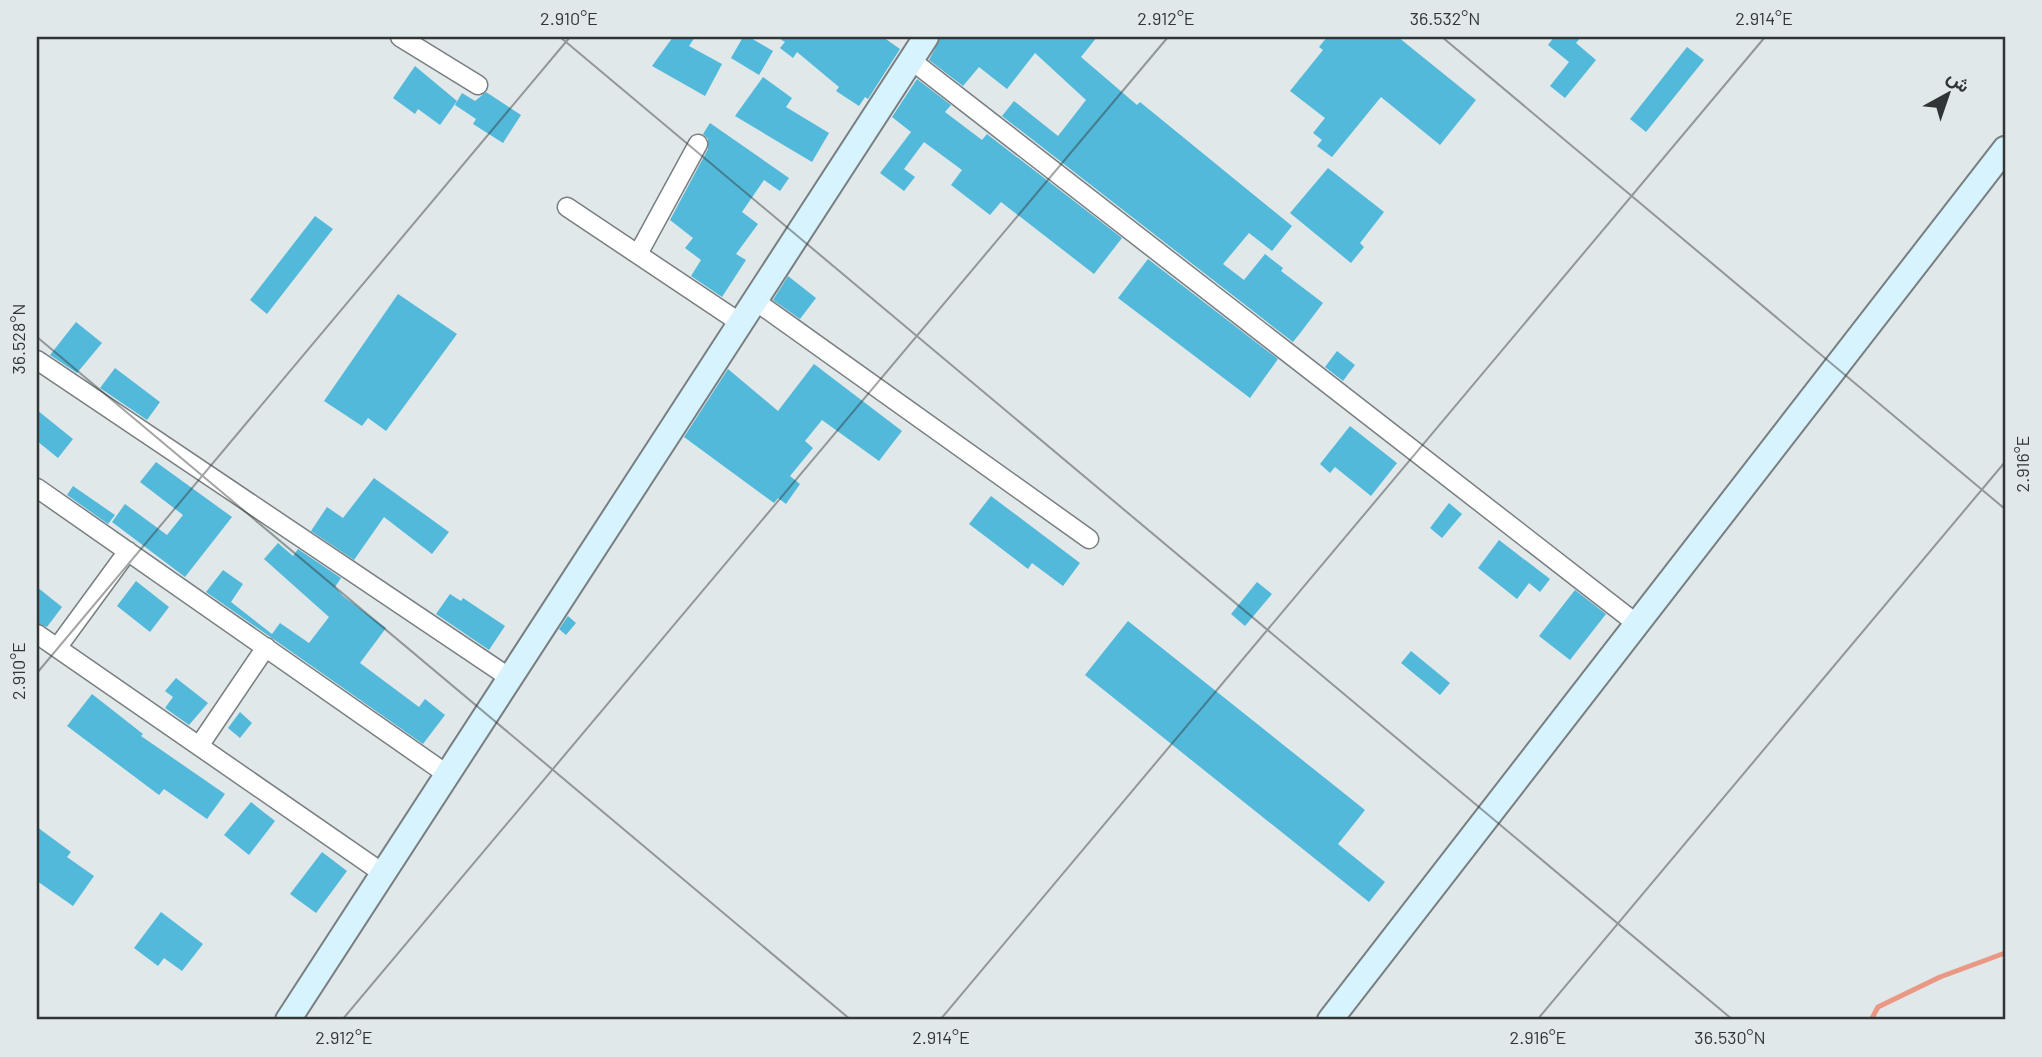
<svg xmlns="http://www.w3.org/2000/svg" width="2042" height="1057" viewBox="0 0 2042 1057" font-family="Barlow,Vazirmatn,sans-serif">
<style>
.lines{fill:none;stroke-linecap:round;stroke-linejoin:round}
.stream{stroke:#ea9783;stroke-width:5}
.building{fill:#52b9da}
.street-casing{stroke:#787e81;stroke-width:21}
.secondary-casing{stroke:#787e81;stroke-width:28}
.street{stroke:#fff;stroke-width:18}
.secondary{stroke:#d7f3fd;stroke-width:24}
.ticks{fill:none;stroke:#323536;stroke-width:2;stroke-opacity:0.45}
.neatline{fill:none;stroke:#323536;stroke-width:2.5}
.ticks-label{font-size:18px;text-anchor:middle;fill:#323536}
</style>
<rect width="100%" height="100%" fill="#e0e8ea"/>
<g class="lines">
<!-- stream -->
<path class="stream" d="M1871 1020 1878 1007 1940 977 2005 953"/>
</g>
<!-- building -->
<path class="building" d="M673 37H695L689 46 722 64 705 96 652 66Z
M743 37H749L773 51 759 75 731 58Z
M777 37H883L900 49 868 99 865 97 859 106 836 91 839 87 797 52 793 58 780 48 785 42Z
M941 37H1097L1081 57 1137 105 1140 102 1292 226 1272 251 1249 233 1223 264 1244 280 1265 254 1283 268 1281 271 1323 303 1301 332 1293 342 1002 116 1014 101 1058 136 1086 100 1035 53 1007 89 979 67 963 86 929 60Z
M1327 37H1398L1476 100 1440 145 1381 97 1332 157 1317 146 1322 140 1313 133 1325 118 1290 91 1323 50 1319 47Z
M1554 37H1581L1576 43 1596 60 1565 98 1550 86 1569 62 1548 45Z
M1687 47 1704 60 1646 132 1630 119Z
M415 66 457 101 440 125 418 109 415 114 393 98Z
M763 77 792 98 786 107 829 133 812 162 735 116Z
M917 79 951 105 945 112 982 140 987 134 1122 238 1094 274 1001 202 990 215 951 185 962 170 924 142 904 169 915 177 904 191 880 173 911 132 892 117Z
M486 92 521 115 503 143 473 124 476 119 455 105 462 93 475 101Z
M710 123 789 178 780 191 764 180 742 212 758 224 736 254 746 260 722 297 691 276 701 260 685 248 693 238 670 220 708 149V139L703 134Z
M1328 168 1384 212 1360 243 1364 247 1351 263 1290 213Z
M315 216 333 229 267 314 250 300Z
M1148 259 1278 359 1250 398 1118 298Z
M788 276 816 298 800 319 773 300Z
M398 294 457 334 386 431 368 418 362 426 324 401Z
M76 322 102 343 77 373 50 355Z
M1337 351 1355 365 1343 381 1325 367Z
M814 364 902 431 879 461 822 420 805 441 813 448 790 476 800 484 786 504 778 498 774 503 684 437 728 369 778 411Z
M115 368 160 402 147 420 100 388Z
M37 410 73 439 58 458 37 441Z
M1350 426 1397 463 1371 496 1335 467 1330 473 1320 464Z
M156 462 232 517 185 577 112 522 125 504 167 535 183 515 140 482Z
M374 478 449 532 432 554 384 517 354 560 311 531 327 507 343 518Z
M73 486 115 515 108 524 67 495Z
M991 496 1080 563 1063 586 1032 563 1028 569 969 524Z
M1449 503 1462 514 1442 538 1430 528Z
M1499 540 1550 579 1540 592 1529 583 1517 599 1478 568Z
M278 543 293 556 298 549 341 578 335 587 343 596 386 628 360 663 419 707 425 699 445 715 423 744 206 592 223 570 243 584 231 602 272 634 280 623 309 643 329 617 264 559Z
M136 581 169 607 150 632 117 606Z
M1257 582 1272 594 1245 626 1231 614Z
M37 587 62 607 47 627 37 623Z
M1575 590 1606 614 1570 660 1539 636Z
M450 594 461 601 463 598 505 626 489 650 436 614Z
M568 616 576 623 566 635 559 629Z
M1128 621 1365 810 1338 844 1385 882 1369 902 1085 675Z
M1411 651 1450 683 1440 695 1401 663Z
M176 678 208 703 189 725 165 708 173 697 165 691Z
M92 694 143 734 141 736 225 794 207 819 164 789 159 795 67 726Z
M240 712 252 723 240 738 228 728Z
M251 802 275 821 249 855 224 835Z
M37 827 71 852 67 857 94 876 73 906 37 881Z
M322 852 347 871 316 913 290 894Z
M161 912 203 944 182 971 164 958 158 966 134 948Z"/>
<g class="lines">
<defs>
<path id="street" d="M400 37 478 85
M911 60 1637 624
M567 207 739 322
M638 254 698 144
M754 300 1089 539
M37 360 510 678
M37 488 448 775
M37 634 384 874
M57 648 128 551
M199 746 266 647"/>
<path id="secondary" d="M288 1020 926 37
M1330 1020 2005 149"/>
</defs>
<!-- street casing -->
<use href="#street" class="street-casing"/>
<!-- secondary casing -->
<use href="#secondary" class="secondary-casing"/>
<!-- street -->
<use href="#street" class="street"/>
<!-- secondary -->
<use href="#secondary" class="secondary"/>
</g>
<!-- ticks -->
<path class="ticks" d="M560 37 1733 1020M1442 37 2005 509M37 337 851 1020M37 673 570 37M342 1020 1168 37M940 1020 1765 37M1537 1020 2005 462"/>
<!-- border -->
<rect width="2042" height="1057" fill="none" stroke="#e0e8ea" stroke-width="77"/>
<!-- north arrow -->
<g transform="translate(1948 94) rotate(40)" stroke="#e0e8ea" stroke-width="5" paint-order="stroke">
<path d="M0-5L12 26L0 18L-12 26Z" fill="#323536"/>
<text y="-10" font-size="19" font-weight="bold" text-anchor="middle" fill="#323536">ش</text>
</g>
<rect x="38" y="38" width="1966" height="980" class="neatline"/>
<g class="ticks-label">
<text x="569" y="25">2.910°E</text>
<text x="1166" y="25">2.912°E</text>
<text x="1445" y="25">36.532°N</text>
<text x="1764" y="25">2.914°E</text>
<text transform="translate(19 339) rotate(-90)" y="6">36.528°N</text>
<text transform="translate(2023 464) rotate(-90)" y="6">2.916°E</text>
<text transform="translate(19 671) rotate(-90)" y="6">2.910°E</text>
<text x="344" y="1044">2.912°E</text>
<text x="941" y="1044">2.914°E</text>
<text x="1538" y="1044">2.916°E</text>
<text x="1730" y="1044">36.530°N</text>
</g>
</svg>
